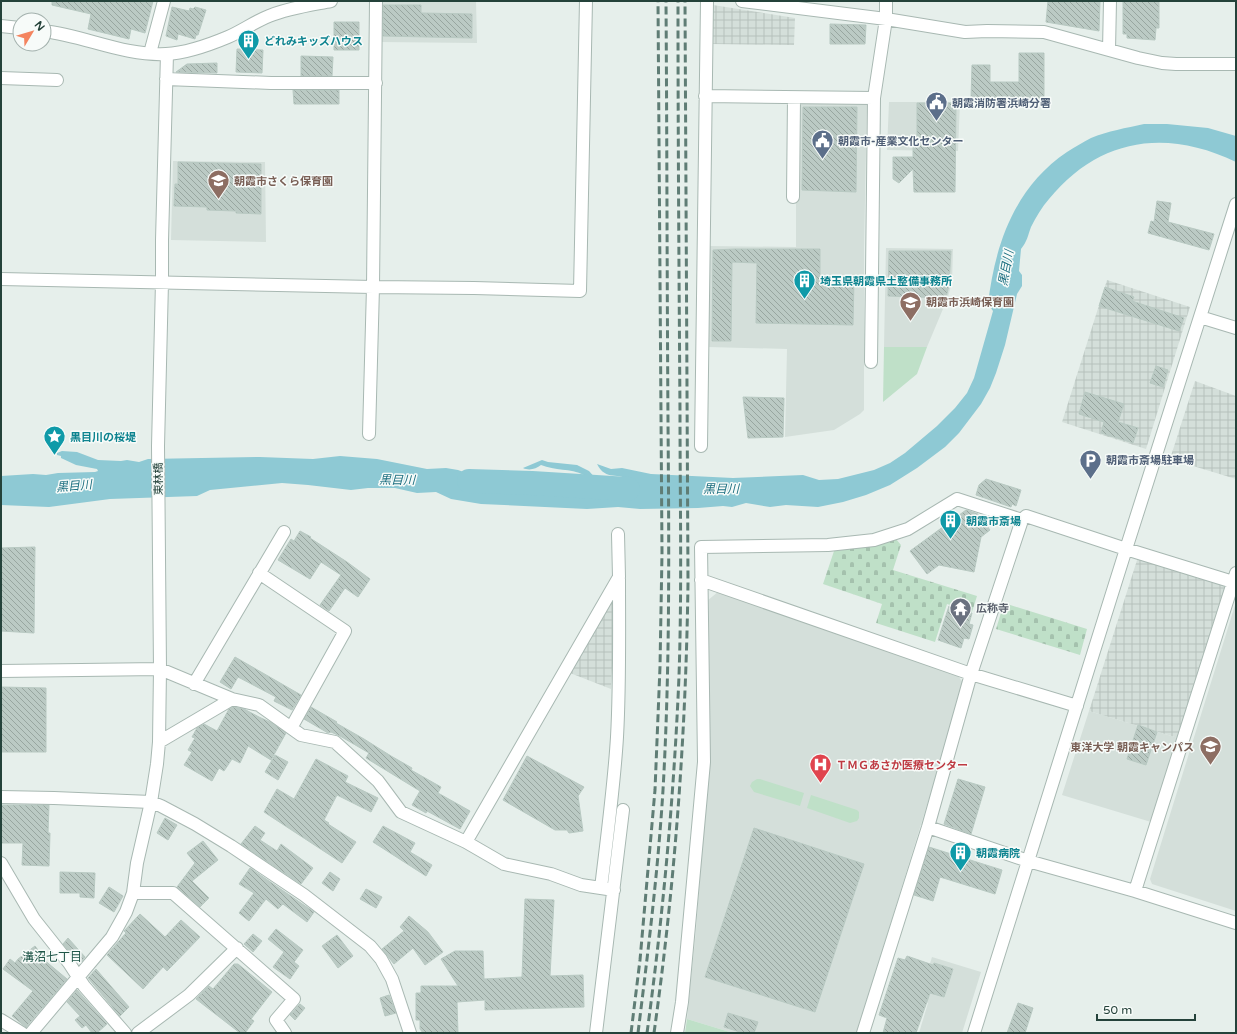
<svg xmlns="http://www.w3.org/2000/svg" width="1237" height="1034" viewBox="0 0 1237 1034" font-family="'Varela Round','Noto Sans JP',sans-serif">
<style>
.built{fill:#d4dfda}
.industrial{fill:url(#industrial-grid)}
.green{fill:#bfe0c8}
.cemetery{fill:url(#cemetery-stones)}
.water{fill:#8ec9d4}
.lines{fill:none;stroke-linecap:round;stroke-linejoin:round}
.river{stroke:#8ec9d4;stroke-width:24}
.building{fill:url(#building-back-hatch);stroke:#b8c9c2}
.minor-casing{stroke:#a8b8b2;stroke-width:14}
.minor{stroke:#fff;stroke-width:12}
.rail{stroke:#5f7d75;stroke-width:3;stroke-dasharray:8 4;stroke-linecap:butt}
.labels{text-anchor:middle;dominant-baseline:central;stroke-width:3;stroke-linejoin:round;paint-order:stroke}
.culture-label{font-size:11px;font-weight:bold;fill:#0d838f;stroke:#f7fbf9;text-anchor:start}
.service-label{font-size:11px;font-weight:bold;fill:#4e5e75;stroke:#f7fbf9;text-anchor:start}
.education-label{font-size:11px;font-weight:bold;fill:#785e54;stroke:#f7fbf9;text-anchor:start}
.street-label{font-size:11px;fill:#24423a;stroke:#f7fbf9}
.worship-label{font-size:11px;font-weight:bold;fill:#5b616d;stroke:#f7fbf9;text-anchor:start}
.health-label{font-size:11px;font-weight:bold;fill:#be3a42;stroke:#f7fbf9;text-anchor:start}
.water-label{font-size:12px;font-style:italic;fill:#1c6f80;stroke:#f7fbf9}
.neighbourhood-label{font-size:12px;fill:#1f5548;stroke:#f7fbf9}
</style>
<defs>
<pattern id="industrial-grid" width="8" height="8" patternUnits="userSpaceOnUse"><rect width="8" height="8" fill="#d4dfda"/><path d="M0 4h8M4 0v8" fill="none" stroke="#b6c1bc"/></pattern>
<pattern id="cemetery-stones" width="16" height="16" patternUnits="userSpaceOnUse"><rect width="16" height="16" fill="#bfe0c8"/><path d="M2 7V4a2 2 0 0 1 4 0v3zM10 15v-3a2 2 0 0 1 4 0v3z" fill="#a4c1ad"/></pattern>
<pattern id="building-back-hatch" width="6" height="6" patternUnits="userSpaceOnUse"><rect width="6" height="6" fill="#bbcac4"/><path d="M-1 5l2 2M0 0l6 6M5-1l2 2" fill="none" stroke="#98a6a0"/></pattern>
</defs>
<rect width="100%" height="100%" fill="#e6efeb"/>
<!-- built -->
<path class="built" d="M381 1H476L477 43 380 42Z
M798 101 867 104 864 248V410L860 414 834 430 785 437 787 349 708 347 709 246 796 247V194Z
M889 102H960L958 151 887 150Z
M173 161 265 162 266 242 171 240Z
M886 248 953 249 952 282 948 297 927 347H884Z
M719 591 956 673 964 684 857 1033H733L687 1019 696 930 709 754 707 601Z
M1236 602V911L1152 884 1150 879Z
M1089 711 1178 738 1151 822 1062 795Z
M932 957 981 972 962 1033H919L928 1003 919 999Z"/>
<!-- industrial -->
<path class="industrial" d="M713 5 795 18 794 45 712 44Z
M1107 280 1190 307 1146 449 1062 422Z
M1195 381 1236 396V479L1170 459Z
M1138 557 1226 585 1178 738 1089 711Z
M610 600 615 603 611 689 570 673Z"/>
<!-- green -->
<path class="green" d="M884 347H927L917 374 883 402Z
M757 779H760L804 793 800 806 754 792 750 786 752 782Z
M811 795 857 810 859 812V818L857 821 850 823 807 808Z
M687 1019 733 1033H685Z"/>
<!-- cemetery -->
<path class="cemetery" d="M896 539 901 545 893 570 977 596 972 612 947 604 935 642 876 623 882 604 823 584 834 551 874 546Z
M1004 603 1087 629 1080 655 996 629Z"/>
<!-- water -->
<path class="water" d="M1144 124H1167L1208 128 1236 136V162C1166 128 1099 138 1049 199 1042 207 1036 217 1031 227 1028 235 1027 242 1021 249L1019 271 1022 275V286L1017 294 1005 345 996 373 990 388 981 404 959 433 945 447 917 468 890 485 866 495 843 502 818 507 786 505 770 507 746 503 732 507 723 506 698 508 640 509 618 507 587 509 481 504 451 499 436 492 417 493 395 488H368L351 490 308 485 282 483 210 490 197 496 110 499 49 507 1 505V476L33 474 46 475 58 473 95 472 98 471 97 469 76 465 61 458V456L57 455V453L62 451 77 452 98 460 121 461 127 460 139 462 148 459 260 457 313 459 340 456 377 459 427 469 446 468 458 470 475 476H498L501 477 503 485 506 489 514 490 524 488 554 491 594 490 596 488 582 482 581 480 584 475C570 468 555 471 541 465 536 469 529 471 523 468L542 460 548 462 577 465 589 471 597 480 605 483 613 481 623 485 630 481C619 471 606 482 597 464L611 469 622 468 651 474 733 478 803 475 819 480 838 479 874 470 890 463 905 453 937 426 955 408 967 393 974 378 993 311 988 304C995 244 1015 187 1067 152 1075 147 1083 142 1091 138 1108 131 1126 128 1144 124Z"/>
<g class="lines">
<!-- river -->
<path class="river" d="M469 481 532 483 628 489"/>
</g>
<!-- building -->
<path class="building" d="M52 1H153L145 33 131 29 129 39 88 29 91 14 52 5Z
M1048 1H1100L1099 31 1046 22Z
M1123 1H1159V28H1156L1155 40 1127 38V34H1123Z
M383 5H421V13L472 14V38L383 36Z
M172 7 189 11 190 8 193 9 195 7 206 10 198 35H196L195 39 178 34 177 40 166 36Z
M334 22H359V50H334Z
M830 24 866 25 865 44H830Z
M237 49 263 50 262 73 236 72Z
M1019 53H1044V101L971 99 972 65H990V82H1019Z
M301 56 333 57 332 76H301Z
M217 63V73L176 72 187 64Z
M293 90H339V104H294Z
M917 103H956L955 192H914L913 169 899 183 893 179V157H913V136H917Z
M803 107H857L856 192 802 190Z
M178 162 261 164V214L236 213V211L207 210V207L174 206 175 184H178Z
M1157 201 1171 203 1168 222 1214 234 1209 250 1148 233 1151 221 1154 222Z
M735 249H820V277L854 278 853 325 756 323 757 263 732 262 731 341H712L713 250Z
M889 251H951L949 285 946 298 888 296Z
M1105 287 1134 297 1132 301 1184 318 1179 331 1099 306Z
M1156 366 1168 370 1163 387 1150 383Z
M1085 392 1124 404 1118 422 1138 428 1133 443 1101 433 1104 422 1079 414Z
M743 397 784 398 783 437 748 438Z
M986 479 1021 490 1016 506 1012 504 1011 507 976 495 979 485Z
M966 510 978 514 990 530 981 537 974 572 939 565 927 574 910 551Z
M300 531 311 537 310 538 347 562 370 579 358 597 345 588 329 611 320 605 341 575 321 562 310 579 278 560 291 539 294 541Z
M35 547 34 633 1 631V548Z
M949 606 972 613 969 624 973 625 969 639 964 638 961 648 938 640Z
M235 657 301 695 292 710 274 701 276 697 238 677 231 689 220 682Z
M1 687 46 688V752H1Z
M233 707 244 709 259 717 272 723 286 733 271 760 248 746 240 763 232 759 224 771 219 768 212 781 184 765 192 752 188 750 195 738 192 737 197 728 204 724 217 731 229 709Z
M311 707 337 722 336 723 364 739 391 756 412 768 411 770 441 787 438 793 470 811 460 829 427 811 426 813 412 805 420 791 366 758 369 753 340 736 331 732 328 733 304 719Z
M1138 725 1157 732 1146 765 1127 759Z
M275 755 288 762 278 780 265 772Z
M527 756 584 787 578 796 583 831 569 833 567 830H555L503 800Z
M316 759 348 776 345 782 378 798 371 812 337 795 324 820 329 823 328 824 356 842 342 863 264 812 277 789 294 799Z
M958 779 985 787 971 834 944 824Z
M1 805H49L48 833H50L49 866 22 865 23 843H1Z
M165 818 177 825 168 840 157 833Z
M255 826 265 833 260 840 277 851 281 844 313 868 301 884 241 844Z
M383 826 415 843 410 852 432 865 426 876 373 842Z
M754 828 864 864 815 1012 705 977Z
M203 841 218 860 192 881 209 898 200 907 177 887 195 863 187 853Z
M929 847 1002 870 995 894 940 877 933 901 914 895Z
M250 868 314 912 307 922 283 904 278 909 266 899 249 921 239 913 254 893 239 884Z
M60 872 95 873 94 898 80 897V893H60Z
M330 872 340 879 333 891 322 883Z
M109 887 123 896 114 912 99 903Z
M366 889 382 897 376 908 360 899Z
M525 899 554 900 550 976 583 975 584 1007 485 1010V1000L457 1002 458 1033H423L420 1029V1020H416V993H421V986H458L441 959 455 951H483L484 979 522 977Z
M140 914 165 937 181 920 200 937 167 971 163 967 143 989 107 955 126 933 124 931Z
M409 916 428 932 443 952 425 965 413 948 394 964 382 949 404 931 400 927Z
M276 929 303 950 294 962 299 966 290 979 273 967 284 952 268 939Z
M253 934 262 941 253 952 244 944Z
M337 935 353 956 338 968 322 946Z
M68 938 85 957 81 962 73 956 63 944Z
M35 946 44 958 43 959 67 979 26 1027 12 1016 33 991 3 969 10 959 15 963 18 959Z
M907 956 933 965 934 963 953 969 944 997 930 993 916 1033H883L887 1018 879 1015 898 958 905 960Z
M234 964H238L272 992 251 1019 254 1021 245 1033H240L196 999 209 986 213 989Z
M96 969 129 1007 120 1016 88 978Z
M77 990 107 1024 97 1033H92L86 1025 82 1028 75 1020 80 1016 67 1002Z
M389 995 396 1013 385 1016 380 998Z
M1018 1003 1033 1008 1025 1033H1007Z
M300 1004 305 1008 295 1020 290 1015Z
M728 1013 758 1022 754 1033H743L724 1027Z"/>
<g class="lines">
<defs>
<path id="minor" d="M742 1 886 19 965 32 987 31 1044 32 1138 58 1162 63 1176 64H1236
M1 26 20 28
M44 31C85 36 124 56 166 54 187 53 209 45 228 37 242 31 254 22 269 16 288 8 310 5 331 1
M1109 50 1110 1
M150 53 164 1
M1 78 57 80
M166 79 271 83H376
M705 96 874 98
M793 197 794 98
M1 279 373 287 474 288 580 291 586 1
M1200 317 1236 328
M871 362 874 98 886 19V1
M369 434 373 287 376 1
M701 446 707 1
M259 573 345 631 291 728
M701 580 971 674 1077 706
M1 671 160 669 232 699 259 705 301 735 335 742 378 781 401 812 466 842 504 864 551 874 581 885 614 890
M194 684 284 532
M159 742 232 699
M1 797 54 798 151 802 161 806 195 824 231 846 304 895 370 946 381 959 392 979 410 1033
M928 827 1028 861 1135 891 1236 923
M466 842 619 577 618 534
M1 863 34 919 69 963 84 986 125 1033
M601 888C607 837 614 787 617 737 620 684 619 631 619 579
M1135 891 1236 573
M133 893H173L294 999 276 1020 285 1033
M1 1020 22 1033
M31 1033 112 937 126 912 133 893 137 863 151 802 157 764 159 742 160 669 158 446 162 282V240L167 54
M138 1033 189 995 237 948
M596 1033 623 810
M677 1033 682 1002 704 762 701 547 828 545 874 540 908 529 957 499 1022 520
M863 1033 928 827 971 674 1022 520 1026 516 1126 549 1233 582
M974 1033 1126 549 1236 204"/>
</defs>
<!-- minor casing -->
<use href="#minor" class="minor-casing"/>
<!-- minor -->
<use href="#minor" class="minor"/>
<!-- rail -->
<path class="rail" d="M631 1033 640 960 655 790 660 667 662 553 658 1
M638 1033C648 952 658 871 663 790 670 668 669 545 668 422 667 281 667 141 666 1
M647 1033C663 915 674 796 679 676 682 588 680 500 680 411 679 275 678 138 678 1
M654 1033C675 883 686 733 688 582L685 1"/>
</g>
<!-- icons -->
<defs>
<symbol id="building-pin" viewBox="-11 -11 22 30"><path d="M0 17L-7.5 6A9.5 9.5 0 1 1 7.5 6Z" fill="#0f9aa8" stroke="#f7fbf9"/><path d="M-4-6H4V6H1V3H-1V6H-4ZM-2.5-4.3h1.7v1.8h-1.7ZM.8-4.3h1.7v1.8H.8ZM-2.5-1h1.7V.8h-1.7ZM.8-1h1.7V.8H.8Z" fill="#fff"/></symbol>
<symbol id="civic-pin" viewBox="-11 -11 22 30"><path d="M0 17L-7.5 6A9.5 9.5 0 1 1 7.5 6Z" fill="#5c6f8a" stroke="#f7fbf9"/><path d="M-.6-6.5H3V-4.5H.6V-3L4-1V1h2V6H-6V1h2V-1L-.6-3ZM-1.2 2.5V6h2.4V2.5Z" fill="#fff"/></symbol>
<symbol id="school-pin" viewBox="-11 -11 22 30"><path d="M0 17L-7.5 6A9.5 9.5 0 1 1 7.5 6Z" fill="#8d6e63" stroke="#f7fbf9"/><path d="M0-5L7-2L0 1L-7-2ZM-4 1L0 2.5L4 1V4Q0 6-4 4Z" fill="#fff"/></symbol>
<symbol id="sight-pin" viewBox="-11 -11 22 30"><path d="M0 17L-7.5 6A9.5 9.5 0 1 1 7.5 6Z" fill="#0f9aa8" stroke="#f7fbf9"/><path d="M0-6L1.8-2.2L6-1.7L2.9 1.2L3.7 5.4L0 3.3L-3.7 5.4L-2.9 1.2L-6-1.7L-1.8-2.2Z" fill="#fff"/></symbol>
<symbol id="parking-pin" viewBox="-11 -11 22 30"><path d="M0 17L-7.5 6A9.5 9.5 0 1 1 7.5 6Z" fill="#5c6f8a" stroke="#f7fbf9"/><path d="M-3.5-5.5H1a3.5 3.5 0 0 1 0 7H-1V5.5H-3.5ZM-1-3.4V-.6H.8a1.4 1.4 0 0 0 0-2.8Z" fill="#fff"/></symbol>
<symbol id="temple-pin" viewBox="-11 -11 22 30"><path d="M0 17L-7.5 6A9.5 9.5 0 1 1 7.5 6Z" fill="#6b7280" stroke="#f7fbf9"/><path d="M0-6L5-2H3V0L6.5 2.5H4V6H1.5V3h-3V6H-4V2.5H-6.5L-3 0V-2H-5Z" fill="#fff"/></symbol>
<symbol id="university-pin" viewBox="-11 -11 22 30"><path d="M0 17L-7.5 6A9.5 9.5 0 1 1 7.5 6Z" fill="#8d6e63" stroke="#f7fbf9"/><path d="M0-5L7-2L0 1L-7-2ZM-4 1L0 2.5L4 1V4Q0 6-4 4Z" fill="#fff"/></symbol>
<symbol id="hospital-pin" viewBox="-11 -11 22 30"><path d="M0 17L-7.5 6A9.5 9.5 0 1 1 7.5 6Z" fill="#e0444e" stroke="#f7fbf9"/><path d="M-5-5h3v3.5h4V-5h3V5h-3V1.5h-4V5h-3Z" fill="#fff"/></symbol>
</defs>
<g fill-rule="evenodd">
<use href="#building-pin" x="236" y="28" width="25" height="34"/>
<use href="#civic-pin" x="924" y="90" width="25" height="34"/>
<use href="#civic-pin" x="810" y="128" width="25" height="34"/>
<use href="#school-pin" x="206" y="168" width="25" height="34"/>
<use href="#building-pin" x="792" y="268" width="25" height="34"/>
<use href="#school-pin" x="898" y="290" width="25" height="34"/>
<use href="#sight-pin" x="42" y="424" width="25" height="34"/>
<use href="#parking-pin" x="1078" y="448" width="25" height="34"/>
<use href="#building-pin" x="938" y="508" width="25" height="34"/>
<use href="#temple-pin" x="948" y="596" width="25" height="34"/>
<use href="#university-pin" x="1198" y="734" width="25" height="34"/>
<use href="#hospital-pin" x="808" y="752" width="25" height="34"/>
<use href="#building-pin" x="948" y="840" width="25" height="34"/>
</g>
<g class="labels">
<!-- culture labels -->
<g class="culture-label">
<text x="264" y="41">どれみキッズハウス</text>
<text x="820" y="281">埼玉県朝霞県土整備事務所</text>
<text x="70" y="437">黒目川の桜堤</text>
<text x="966" y="521">朝霞市斎場</text>
<text x="976" y="853">朝霞病院</text>
</g>
<!-- service labels -->
<g class="service-label">
<text x="952" y="103">朝霞消防署浜崎分署</text>
<text x="838" y="141">朝霞市-産業文化センター</text>
<text x="1106" y="460">朝霞市斎場駐車場</text>
</g>
<!-- education labels -->
<g class="education-label">
<text x="234" y="181">朝霞市さくら保育園</text>
<text x="926" y="302">朝霞市浜崎保育園</text>
<text x="1194" y="747" text-anchor="end">東洋大学 朝霞キャンパス</text>
</g>
<!-- street labels -->
<g class="street-label">
<text transform="translate(158 479) rotate(-90)">東林橋</text>
</g>
<!-- worship labels -->
<g class="worship-label">
<text x="976" y="608">広称寺</text>
</g>
<!-- health labels -->
<g class="health-label">
<text x="836" y="765">ＴＭＧあさか医療センター</text>
</g>
<!-- water labels -->
<g class="water-label">
<text transform="translate(1006 268) rotate(-79)">黒目川</text>
<text transform="translate(397 480) rotate(1)">黒目川</text>
<text transform="translate(74 486) rotate(-5)">黒目川</text>
<text x="721" y="489">黒目川</text>
</g>
<!-- neighbourhood labels -->
<g class="neighbourhood-label">
<text x="52" y="957">溝沼七丁目</text>
</g>
</g>
<!-- border -->
<rect width="1237" height="1034" fill="none" stroke="#24423a" stroke-width="4"/>
<!-- north arrow -->
<g transform="translate(32 32) rotate(52)"><circle r="19" fill="#f7fbf9" stroke="#a3b1ad"/>
<path d="M0-3L7 15L0 10L-7 15Z" fill="#f4845f"/>
<text y="-6" font-size="11" font-weight="bold" text-anchor="middle" fill="#24423a">N</text>
</g>
<!-- scale -->
<path d="M1097 1014v6h98v-6" fill="none" stroke="#24423a" stroke-width="2"/>
<text x="1103" y="1014" font-size="12" fill="#24423a" stroke="#f7fbf9" stroke-width="3" paint-order="stroke">50 m</text>
</svg>
